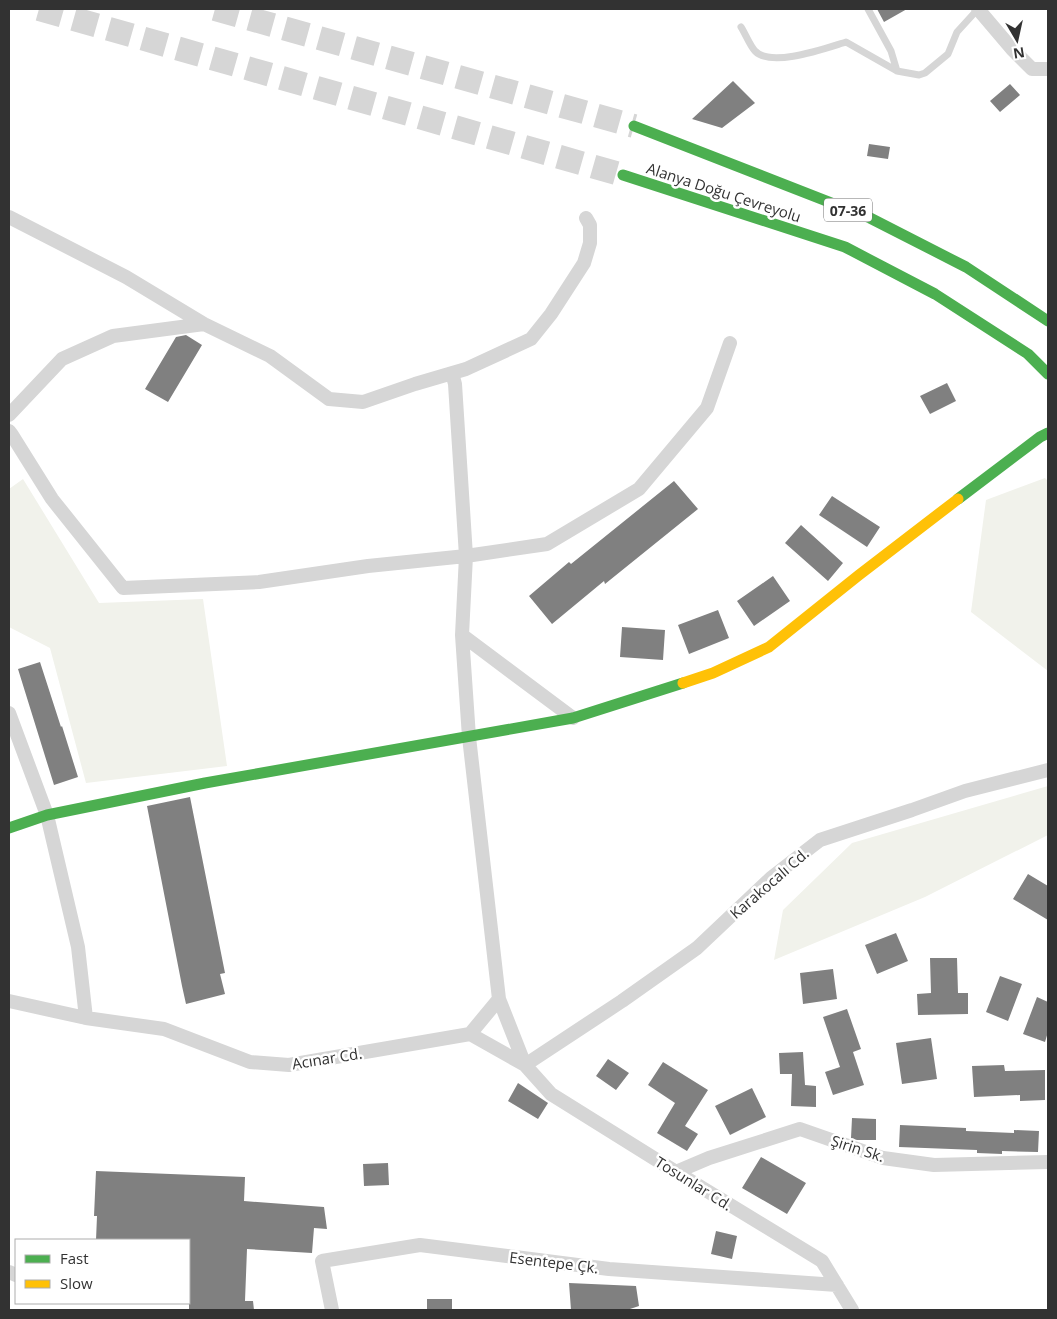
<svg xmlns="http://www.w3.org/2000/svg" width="1057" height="1319" viewBox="0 0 1057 1319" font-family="'Open Sans',sans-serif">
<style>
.green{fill:#f1f2eb}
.building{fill:#808080}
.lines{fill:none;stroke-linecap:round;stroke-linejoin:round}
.highway-tunnel{stroke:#d6d6d6;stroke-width:24;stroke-dasharray:24 12;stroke-linecap:butt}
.lane{stroke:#d6d6d6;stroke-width:7}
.street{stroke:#d6d6d6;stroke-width:14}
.fast{stroke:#4caf50;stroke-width:11}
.slow{stroke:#ffc107;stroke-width:11}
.labels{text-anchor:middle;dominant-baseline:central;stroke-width:5;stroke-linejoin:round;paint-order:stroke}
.shield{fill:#fff;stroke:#707070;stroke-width:1}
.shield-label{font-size:14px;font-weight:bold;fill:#323232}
.street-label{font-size:15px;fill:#323232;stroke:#fff}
</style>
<rect width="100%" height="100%" fill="#fff"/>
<!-- green -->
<path class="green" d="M1045 478 1048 481V671L971 612 986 500Z
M23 479 99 603 203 599 227 766 86 783 50 648 9 627V489Z
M1048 786V835L925 897 774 960 783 910 852 843Z"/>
<!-- building -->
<path class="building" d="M877 9H907L884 22Z
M733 81 755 103 722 128 692 119Z
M1010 84 1020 95 1000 112 990 101Z
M869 144 890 147 888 159 867 156Z
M186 335 202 345 168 402 145 389 176 337Z
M947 383 956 401 930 414 920 396Z
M674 481 698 509 605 584 604 581 552 624 529 596 569 562 571 564Z
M832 496 880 527 867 547 819 515Z
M801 525 843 563 828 581 785 543Z
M773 576 790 601 754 626 737 601Z
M718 610 729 638 689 654 678 625Z
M622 627 665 630 663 660 620 657Z
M40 662 61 727 62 726 78 777 54 785 18 669Z
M190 797 225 973 220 974 225 994 186 1004 182 986 147 806Z
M1028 874 1048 886V920L1013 899Z
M896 933 908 961 877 974 865 945Z
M930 958H957L958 993H968V1014L918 1015 917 994 931 993Z
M833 969 837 999 803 1004 800 973Z
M1000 976 1022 984 1008 1021 986 1012Z
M1037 997 1048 1002V1032L1045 1042 1023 1034Z
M847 1009 861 1049 853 1052 864 1085 833 1095 825 1072 840 1067 823 1017Z
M931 1038 937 1079 902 1084 896 1043Z
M803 1052 805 1085 816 1086V1107L791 1106 792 1074H780L779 1053Z
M608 1059 629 1073 616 1090 596 1076Z
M663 1062 708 1090 685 1126 698 1134 687 1151 657 1133 675 1103 648 1085Z
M1004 1065 1005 1071 1045 1070V1100L1020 1101V1095L974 1097 972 1066Z
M518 1083 548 1103 538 1119 508 1101Z
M752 1088 766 1117 730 1135 715 1106Z
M852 1118 876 1119V1140H857L851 1138Z
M900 1125 966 1128V1131L1014 1133V1130L1039 1131 1038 1152 1002 1151V1154L977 1153V1150L899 1147Z
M761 1157 806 1183 787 1214 742 1188Z
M388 1163 389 1185 364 1186 363 1164Z
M96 1171 245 1177 244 1201 324 1207 327 1229 314 1228 312 1253 247 1249 245 1301H253L254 1310H189V1240H96L97 1216H94Z
M716 1231 737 1236 732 1259 711 1254Z
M569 1283 636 1286 639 1306 627 1310H571Z
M427 1299H452V1310H427Z"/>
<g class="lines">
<!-- highway-tunnel -->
<path class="highway-tunnel" d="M39 9 623 175
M215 9 634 126"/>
<!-- lane -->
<path class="lane" d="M868 9 891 51 897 71
M741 27C745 33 750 46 755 51 771 68 826 48 846 42L897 71 919 75 925 73 948 54 957 32 978 9"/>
<!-- street -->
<path class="street" d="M978 9 1012 49 1032 69H1048
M9 217 126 277 204 324 270 356 329 399 363 402 415 384 466 369 531 339 551 314 584 263 590 243V225L586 218
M452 373 455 384 466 556 462 635 469 737 499 999
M9 415 62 359 113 336 204 324
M9 431 12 435 52 499 123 588 259 582 368 566 466 556 547 544 639 489 707 408 730 343
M462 635 573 718
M9 713 47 815 78 947 86 1018
M9 1001 86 1018 164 1029 250 1062 289 1065 470 1034 525 1065
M470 1034 499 999 525 1065 551 1094 676 1172 822 1261 852 1310
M525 1065 622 1001 697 948 771 878 820 840 912 810 965 791 1048 770
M676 1172 709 1158 800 1129 883 1158 934 1165 1048 1162
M9 1272 16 1275
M332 1310 322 1261 420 1245 609 1269 837 1285"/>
<!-- fast -->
<path class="fast" d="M634 126 870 218 966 267 1048 321
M623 175 845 247 935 294 1028 354 1048 374
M958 499 1040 437 1048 433
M9 828 47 815 205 783 573 718 683 683"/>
<!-- slow -->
<path class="slow" d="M683 683 713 673 769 647 859 575 958 499"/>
</g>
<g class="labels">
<!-- shield labels -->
<rect class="shield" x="824" y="198.5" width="48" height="23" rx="4"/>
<g class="shield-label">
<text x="848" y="210">07-36</text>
</g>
<!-- street labels -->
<g class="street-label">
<text transform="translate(724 192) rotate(18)">Alanya Doğu Çevreyolu</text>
<text transform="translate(769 883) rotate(-41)">Karakocalı Cd.</text>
<text transform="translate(327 1058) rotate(-9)">Acınar Cd.</text>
<text transform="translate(858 1148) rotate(18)">Şirin Sk.</text>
<text transform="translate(694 1183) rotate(32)">Tosunlar Cd.</text>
<text transform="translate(554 1262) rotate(7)">Esentepe Çk.</text>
</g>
</g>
<!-- border -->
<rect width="1057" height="1319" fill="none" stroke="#323232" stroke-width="20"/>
<!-- legend -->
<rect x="15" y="1239" width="175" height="65" fill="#ffffff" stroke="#adadad"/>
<rect x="25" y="1255" width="25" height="8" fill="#4caf50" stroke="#adadad"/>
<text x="60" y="1264" font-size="15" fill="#323232">Fast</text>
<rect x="25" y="1280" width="25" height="8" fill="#ffc107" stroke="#adadad"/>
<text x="60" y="1289" font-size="15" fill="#323232">Slow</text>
<!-- north arrow -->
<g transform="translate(1017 40) rotate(171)" stroke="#ffffff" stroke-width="4" paint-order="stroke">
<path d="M0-4L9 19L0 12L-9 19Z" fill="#323232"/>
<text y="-8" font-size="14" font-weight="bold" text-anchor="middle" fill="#323232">N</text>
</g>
</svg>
